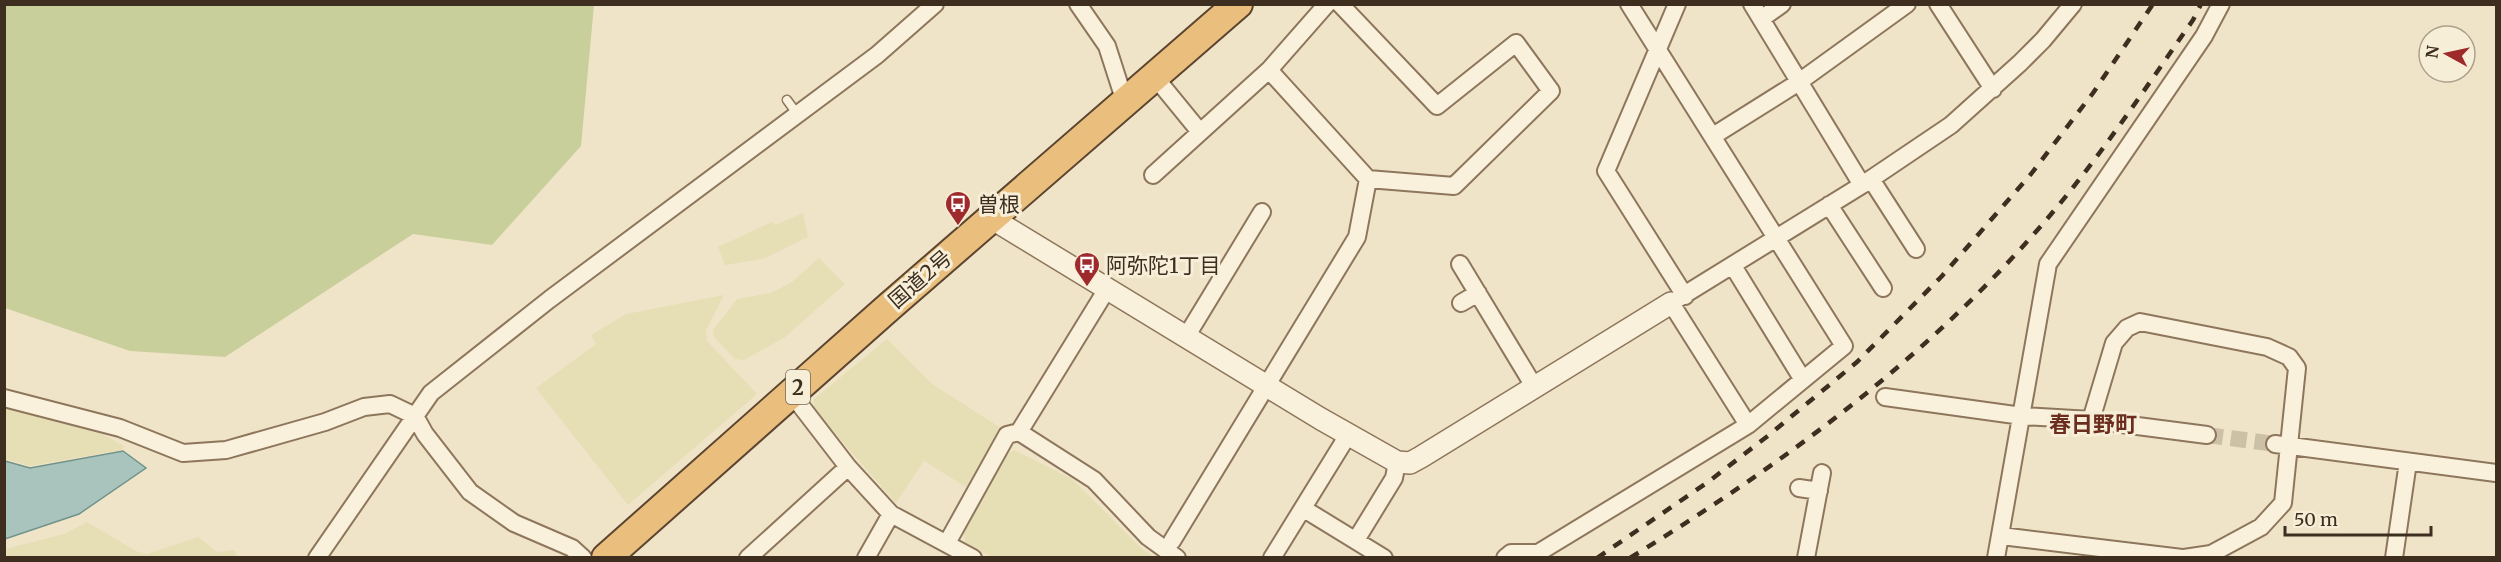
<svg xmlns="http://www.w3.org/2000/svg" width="2501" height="562" viewBox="0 0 2501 562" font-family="Merriweather,'Noto Sans JP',serif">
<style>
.farmland{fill:#e6deb5}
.green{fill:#c9cf9b}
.water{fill:#a9c4bc;stroke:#6f938a;stroke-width:1.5}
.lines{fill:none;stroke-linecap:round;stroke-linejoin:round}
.minor-tunnel{stroke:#ccc0a6;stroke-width:16;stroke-dasharray:16 8;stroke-linecap:butt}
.service-casing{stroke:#8d765c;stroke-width:11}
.minor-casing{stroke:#8d765c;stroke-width:20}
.tertiary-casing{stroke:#8d765c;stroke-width:24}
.trunk-casing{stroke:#5b4430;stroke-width:32}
.service{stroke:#faf1dc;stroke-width:8}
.minor{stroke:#faf1dc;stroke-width:16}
.tertiary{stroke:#faf1dc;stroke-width:21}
.trunk{stroke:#eabe7c;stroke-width:28}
.rail{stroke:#3d2e20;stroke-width:4.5;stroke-dasharray:10 10;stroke-linecap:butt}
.labels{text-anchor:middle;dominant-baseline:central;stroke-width:6;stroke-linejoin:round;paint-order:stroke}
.shield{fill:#f7eed8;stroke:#756857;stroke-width:1.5}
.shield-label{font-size:20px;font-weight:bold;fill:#3d2e20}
.poi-label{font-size:21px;fill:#3d2e20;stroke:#f7eed8;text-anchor:start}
.street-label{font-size:21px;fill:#3d2e20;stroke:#f7eed8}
.neighbourhood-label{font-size:22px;font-weight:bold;fill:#6b2e1e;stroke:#f7eed8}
</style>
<rect width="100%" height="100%" fill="#f0e4c8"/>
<!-- farmland -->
<path class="farmland" d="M803 213 808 237 763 259 725 265 718 247 772 222 775 225Z
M819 258 845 284 784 338 744 360 735 359 714 337 713 330 737 299 771 293 792 282Z
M724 295 706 330 707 341 757 394 628 505 536 388 596 344 591 335 626 314Z
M887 339 932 384 1001 428 966 487 924 461 896 503 815 411 813 400Z
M4 406 84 424 124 446 122 450 30 466 5 459Z
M1014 450 1072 479 1142 549 1154 557H991L965 542 963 528 1007 454Z
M87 522 136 551 147 554 198 537 217 552 234 550 238 557H5V549L64 534Z"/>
<!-- green -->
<path class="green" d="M5 4 594 5 581 146 492 245 413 234 225 357 130 351 5 308Z"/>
<!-- water -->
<path class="water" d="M123 451 146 468 79 514 5 539V461L30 468Z"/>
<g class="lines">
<!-- minor-tunnel -->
<path class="minor-tunnel" d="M2207 435 2275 444"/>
<defs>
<path id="service" d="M787 100 798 115"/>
<path id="minor" d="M1078 4 1107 46 1125 102
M1629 4 1844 346 1748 425
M1677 4 1606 171 1685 296
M1752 4 1862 185
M1938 4 1993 89
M1761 19 1782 4
M1269 70 1153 175 1269 70 1327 4
M1269 70 1368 179
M1155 77 1200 132
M1713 136 1799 82 1907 4
M1871 179 1916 249
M1829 205 1883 288
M1460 264 1535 388
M1733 266 1803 380
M1461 303 1478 293
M1186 337 1262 212
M791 393 848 467 891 514 973 558
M1885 397 2022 416 2091 420 2207 435
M4 398 120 428 183 453 226 450 325 422 364 407 390 404 415 416 425 434 470 492 514 523 572 548 583 558
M2091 420 2114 343 2127 328 2140 322 2267 347 2289 357 2297 368 2283 503 2261 527 2211 554 2184 558
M1019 432 1094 480 1148 537 1177 558
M2275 444 2496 473
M1799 488 1819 491
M1304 509 1384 558
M2001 536 2182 558
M1356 540 1394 478 1397 462
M1172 541 1357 237 1368 179 1454 186 1551 91 1516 43 1437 106 1340 4
M947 543 1007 435 1019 432 1107 289
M317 558 431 393 550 299 877 55 935 4
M748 558 848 467
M866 558 891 514
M1272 558 1348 435
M1505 558 1511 553H1538L1748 425 1671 303 1862 185 1951 125 2020 63 2043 40 2073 4
M1806 558 1822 473
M1996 558 2048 264 2204 36 2221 4
M2394 558 2408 462"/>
<path id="tertiary" d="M991 218 1321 419 1397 462 1410 463 1421 457 1671 303"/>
<path id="trunk" d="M606 558 890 306 1238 4"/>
</defs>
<!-- service casing -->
<use href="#service" class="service-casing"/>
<!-- minor casing -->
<use href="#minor" class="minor-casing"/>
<!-- tertiary casing -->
<use href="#tertiary" class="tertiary-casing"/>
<!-- trunk casing -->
<use href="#trunk" class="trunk-casing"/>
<!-- service -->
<use href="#service" class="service"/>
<!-- minor -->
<use href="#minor" class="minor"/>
<!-- tertiary -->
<use href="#tertiary" class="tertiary"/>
<!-- trunk -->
<use href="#trunk" class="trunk"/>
<!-- rail -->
<path class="rail" d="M1597 558 1708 482 1769 435 1857 362 1942 276 2031 174 2093 93 2153 4
M1630 558C1778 467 1918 365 2033 235 2093 168 2142 93 2193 20L2201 4"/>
</g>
<!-- icons -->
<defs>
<symbol id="bus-pin" viewBox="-11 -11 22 30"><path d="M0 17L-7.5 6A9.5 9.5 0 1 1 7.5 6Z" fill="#9e2a2b" stroke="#f7eed8"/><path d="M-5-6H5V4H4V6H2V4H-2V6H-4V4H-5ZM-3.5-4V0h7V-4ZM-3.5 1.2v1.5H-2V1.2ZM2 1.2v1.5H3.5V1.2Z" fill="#fff"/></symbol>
</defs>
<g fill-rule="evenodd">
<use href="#bus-pin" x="943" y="189" width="30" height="40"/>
<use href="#bus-pin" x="1072" y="250" width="30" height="40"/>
</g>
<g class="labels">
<!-- shield labels -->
<rect class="shield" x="786" y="370" width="24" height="34" rx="4.5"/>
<g class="shield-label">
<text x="798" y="387">2</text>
</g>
<!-- poi labels -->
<g class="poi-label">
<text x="978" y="204">曽根</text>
<text x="1106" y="265">阿弥陀1丁目</text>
</g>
<!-- street labels -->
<g class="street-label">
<text transform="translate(920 279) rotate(-41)">国道2号</text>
</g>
<!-- neighbourhood labels -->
<g class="neighbourhood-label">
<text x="2093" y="424">春日野町</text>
</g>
</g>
<!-- border -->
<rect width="2501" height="562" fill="none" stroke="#3d2e20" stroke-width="12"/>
<!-- north arrow -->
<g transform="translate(2447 54) rotate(278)"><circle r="28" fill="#f7eed8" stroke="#ada18e" stroke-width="1.5"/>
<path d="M0-4.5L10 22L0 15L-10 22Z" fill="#9e2a2b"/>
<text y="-9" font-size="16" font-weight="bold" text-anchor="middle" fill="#3d2e20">N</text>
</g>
<!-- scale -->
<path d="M2285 526v9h146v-9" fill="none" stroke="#3d2e20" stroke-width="3"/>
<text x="2294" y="526" font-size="18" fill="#3d2e20" stroke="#f7eed8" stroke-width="4.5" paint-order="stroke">50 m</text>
</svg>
